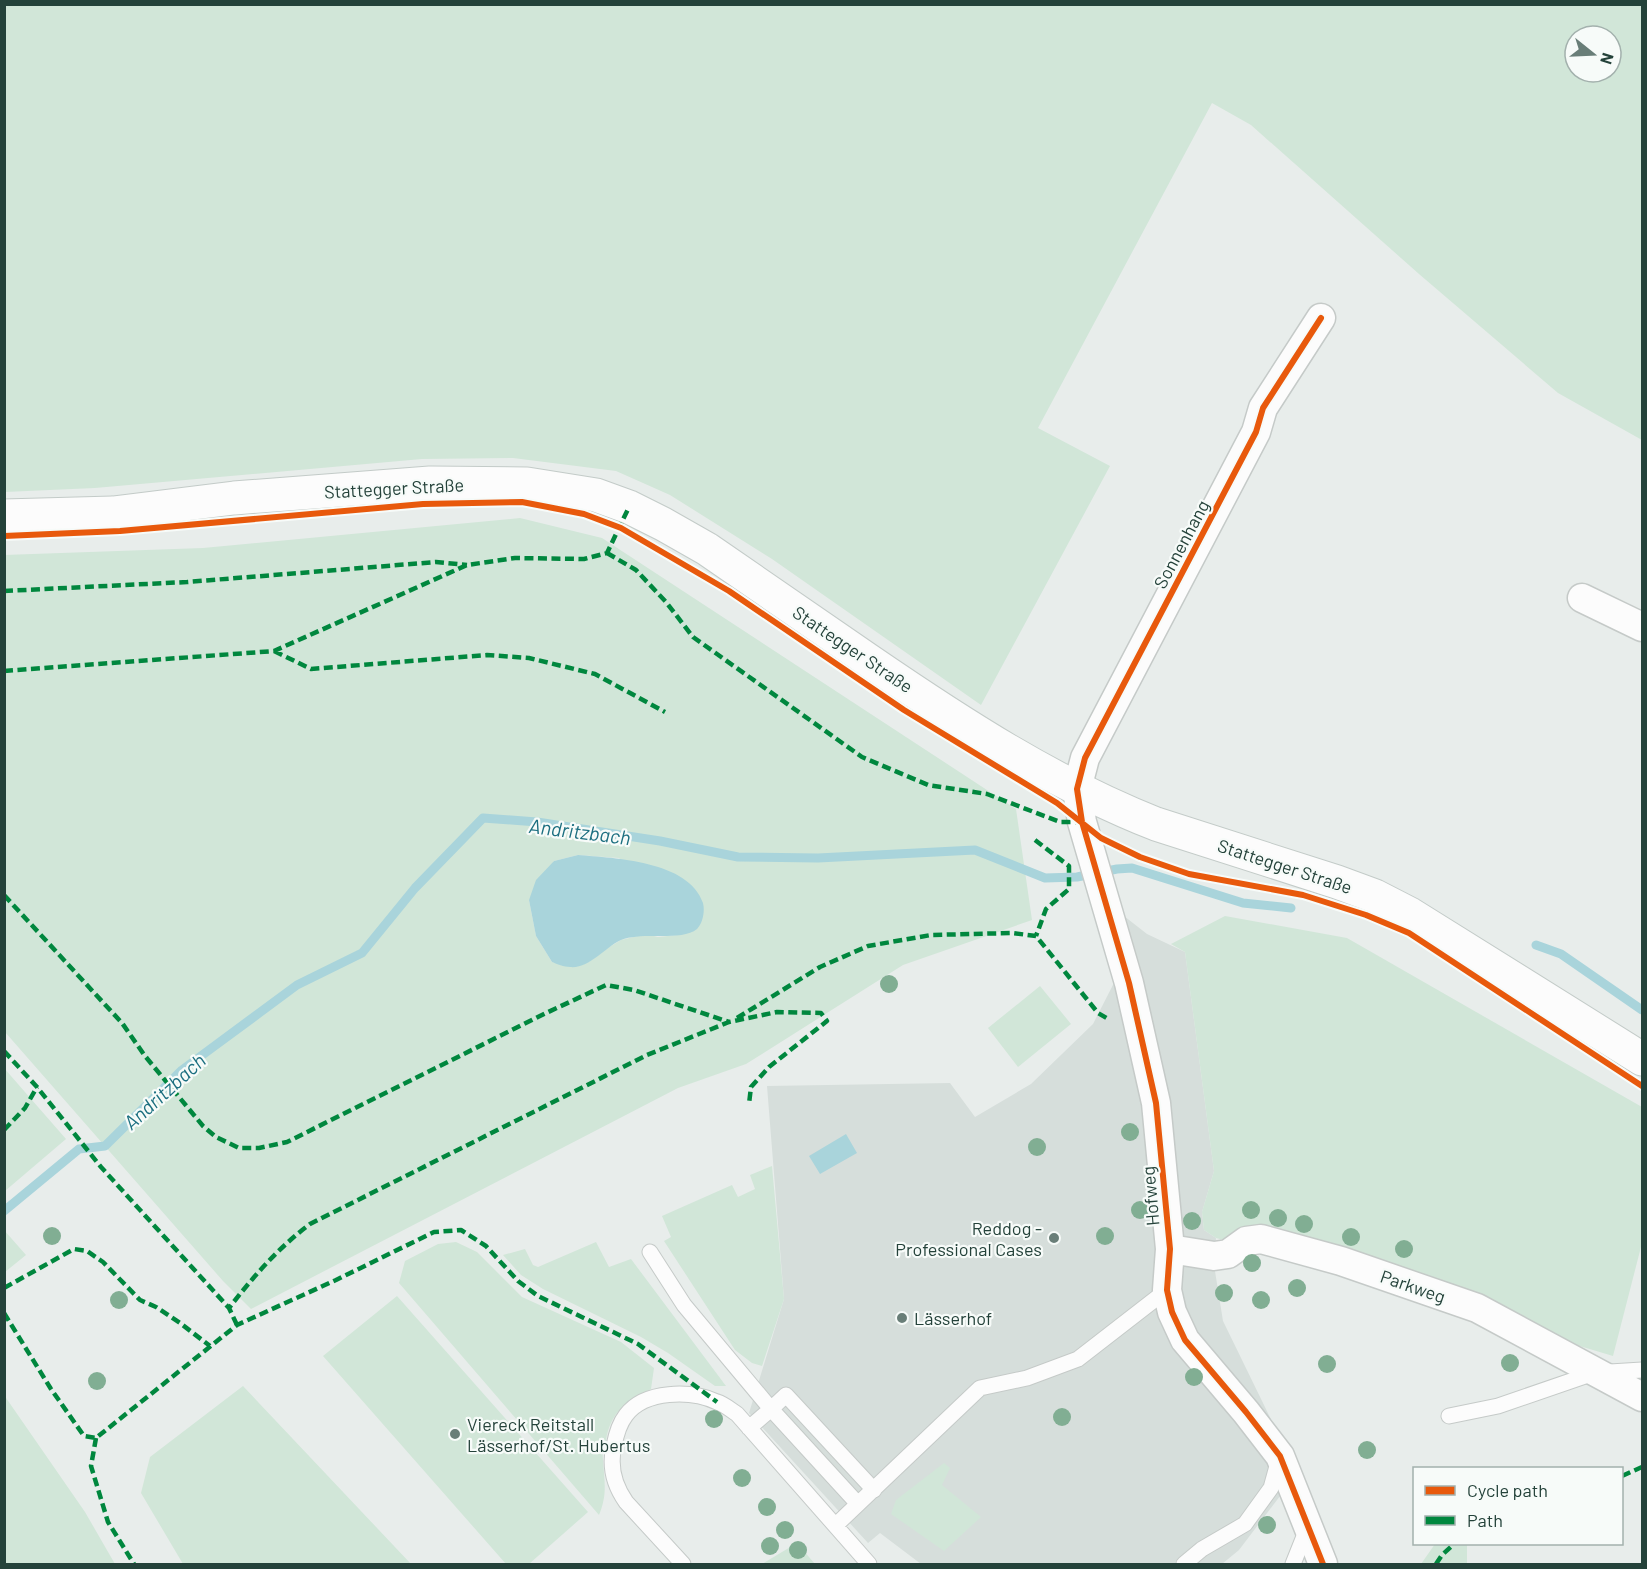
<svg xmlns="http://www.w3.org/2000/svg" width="1647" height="1569" viewBox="0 0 1647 1569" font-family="Barlow,sans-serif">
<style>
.built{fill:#d6dedb}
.green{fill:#d1e6d8;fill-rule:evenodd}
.water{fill:#a9d4db}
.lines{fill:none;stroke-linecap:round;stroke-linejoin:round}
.stream{stroke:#a9d4db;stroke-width:9}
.service-casing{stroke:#c5cac8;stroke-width:17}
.minor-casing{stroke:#c5cac8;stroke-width:31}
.secondary-casing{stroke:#c3cbc8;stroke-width:35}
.service{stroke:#fcfcfc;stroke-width:15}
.minor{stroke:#fcfcfc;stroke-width:28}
.secondary{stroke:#fcfcfc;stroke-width:33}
.quiet{stroke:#00873e;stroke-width:4.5;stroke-dasharray:9 4.5;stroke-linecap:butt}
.cycleway-casing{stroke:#f7fbf9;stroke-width:10}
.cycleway{stroke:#e8590c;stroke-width:6}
.tree{fill:#81ae93}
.poi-dot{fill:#697e78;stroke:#f7fbf9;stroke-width:2}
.labels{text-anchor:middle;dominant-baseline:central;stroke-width:4.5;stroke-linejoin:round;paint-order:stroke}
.street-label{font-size:18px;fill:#24423a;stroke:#f7fbf9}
.poi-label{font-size:18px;fill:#24423a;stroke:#f7fbf9;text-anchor:start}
.water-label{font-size:20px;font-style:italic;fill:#1c6f80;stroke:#f7fbf9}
</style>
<rect width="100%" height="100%" fill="#e8edeb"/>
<!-- built -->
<path class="built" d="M1124 916 1147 934 1185 952 1214 1171 1202 1212 1204 1230 1216 1238 1214 1265 1223 1321 1302 1483 1280 1496 1239 1550 1222 1564H921L880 1533 868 1543 749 1413 784 1299 767 1086 950 1083 975 1117 1031 1084 1093 1024 1116 979Z"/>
<!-- green -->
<path class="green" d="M4 5H1642V440L1558 393 1419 274 1251 125 1212 103 1038 428 1110 466 981 705 772 559 670 495 616 471 513 458 422 459 95 488 5 492ZM1575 36H1611V72H1575Z
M520 518 602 538 1016 809 1032 920 903 965 746 1064 678 1088 251 1309 223 1281 5 1032 4 555 203 548ZM578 855 619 858 696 929 678 935 658 937 646 934 621 940 601 952 589 962 571 967 552 962 536 936 529 900 554 861Z
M1225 916 1347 938 1642 1107V1243L1613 1356 1573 1344 1536 1324 1216 1238 1204 1230 1202 1212 1214 1171 1185 952 1171 944Z
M1040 986 1071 1024 1018 1067 988 1028Z
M4 1068 66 1139 5 1191H4Z
M772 1166 784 1299 762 1366 752 1363 735 1350 664 1241 671 1237 662 1216 732 1185 738 1197 755 1189 750 1175Z
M4 1230 26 1255 5 1272H4Z
M456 1242 477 1252 522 1297 621 1342 654 1368 651 1389C626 1402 611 1411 606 1440 604 1446 602 1453 603 1459 604 1481 608 1493 599 1515L399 1283 405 1261 438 1244Z
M596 1242 609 1267 631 1259 726 1386H715L668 1353 641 1337 543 1289 521 1275 503 1255 525 1249 533 1265 538 1267Z
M397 1296 588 1512 529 1564H506L323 1356Z
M243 1386 411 1564H183L141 1493 150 1457Z
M4 1395 85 1512 115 1564H5Z
M944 1463 950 1468 942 1485 981 1517 944 1551 891 1514 896 1500Z
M797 1543 815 1564H762Z
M1435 1544H1467V1564H1421Z"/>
<!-- water -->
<path class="water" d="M578 855C615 858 689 861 703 903 705 911 703 923 697 929 681 942 643 931 621 940 604 948 589 969 570 967 564 967 557 964 552 962L536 936 529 900 536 880 554 861Z
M846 1134 857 1153 820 1174 809 1156Z"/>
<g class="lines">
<!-- stream -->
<path class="stream" d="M1536 945 1561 954 1642 1010
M4 1211 79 1149 105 1146 182 1070 297 985 362 953 415 888 483 818 537 822 660 841 738 857 818 858 975 850 1045 878 1077 877 1117 869 1132 868 1243 903 1291 908"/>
<defs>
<path id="service" d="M650 1252 684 1305 771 1409 786 1395 874 1490
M1449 1416 1498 1406 1594 1373 1642 1370
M749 1428 771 1409 858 1504 980 1388 1027 1378 1078 1359 1167 1290
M836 1525 858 1504
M683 1564 626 1502C614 1485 609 1467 614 1446 616 1435 619 1424 626 1415 645 1390 691 1390 717 1402 724 1404 731 1410 737 1414L869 1564
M1184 1564 1202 1549 1245 1524 1271 1488 1279 1459
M1293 1564 1307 1529"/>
<path id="minor" d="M1321 318 1263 408 1256 432 1085 758 1077 789 1082 822 1129 983 1156 1103 1170 1249 1167 1290 1172 1312 1185 1340 1246 1412 1280 1456 1323 1564
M1582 598 1642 627
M1170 1249 1214 1256 1228 1254 1246 1241 1261 1239 1341 1261 1477 1308 1642 1397"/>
<path id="secondary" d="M4 516 113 513 234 498 430 483 527 484 596 495 629 507 663 524 707 549C760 586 814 623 868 660 960 723 1052 783 1156 824L1337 882 1375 896 1410 914 1642 1059"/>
</defs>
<!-- service casing -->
<use href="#service" class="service-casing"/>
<!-- minor casing -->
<use href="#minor" class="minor-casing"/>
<!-- secondary casing -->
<use href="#secondary" class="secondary-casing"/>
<!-- service -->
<use href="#service" class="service"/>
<!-- minor -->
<use href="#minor" class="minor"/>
<!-- secondary -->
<use href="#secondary" class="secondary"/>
<!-- quiet -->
<path class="quiet" d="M607 553 636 570 666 602 693 637 862 757 928 785 987 794 1060 822H1080
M4 591 187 582 436 562 467 565
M274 651 311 669 487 655 529 658 595 674 665 712
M4 671 274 651 467 565 515 558 584 559 607 553 629 507
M1035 840 1069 866V889L1046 909 1036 936
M4 895 122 1023 145 1056 203 1126 216 1137 239 1148H259L287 1142 544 1014 606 985 634 990 729 1022
M737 1018 820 967 868 946 931 935 1012 933 1036 936 1098 1013 1110 1020
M4 1051 37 1087 101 1167 229 1308
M4 1130 25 1108 37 1087
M4 1288 74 1249 87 1251 103 1262 140 1300 156 1307 180 1323 210 1346
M4 1313 51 1389 84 1436 96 1438 237 1325 336 1280 434 1232 461 1230 486 1246 518 1281 538 1296 638 1344 717 1402
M237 1325 229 1308C253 1277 278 1248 310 1224L647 1055 729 1022 777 1012 821 1013 827 1021 769 1067 751 1087 749 1104
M96 1438 91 1466 108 1522 134 1564
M1622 1476 1642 1467
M1436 1564 1442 1555 1454 1544"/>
<defs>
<path id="cycleway" d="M1321 318 1263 408 1256 432 1085 758 1077 789 1082 822 1129 983 1156 1103 1170 1249 1167 1290 1172 1312 1185 1340 1246 1412 1280 1456 1323 1564
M4 536 120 531 423 504 522 502 584 514 621 528 729 591 904 710 1057 803 1101 838 1140 857 1189 874 1303 895 1366 915 1409 933 1642 1086"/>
</defs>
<!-- cycleway casing -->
<use href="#cycleway" class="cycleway-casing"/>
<!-- cycleway -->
<use href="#cycleway" class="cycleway"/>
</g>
<!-- trees -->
<g class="tree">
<circle cx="889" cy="984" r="9"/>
<circle cx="1130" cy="1132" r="9"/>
<circle cx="1037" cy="1147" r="9"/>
<circle cx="1140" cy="1210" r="9"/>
<circle cx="1251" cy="1210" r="9"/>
<circle cx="1278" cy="1218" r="9"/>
<circle cx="1192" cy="1221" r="9"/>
<circle cx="1304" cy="1224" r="9"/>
<circle cx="52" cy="1236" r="9"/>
<circle cx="1105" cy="1236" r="9"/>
<circle cx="1351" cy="1237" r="9"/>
<circle cx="1404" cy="1249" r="9"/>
<circle cx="1252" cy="1263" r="9"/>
<circle cx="1297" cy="1288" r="9"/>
<circle cx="1224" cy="1293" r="9"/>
<circle cx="119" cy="1300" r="9"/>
<circle cx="1261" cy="1300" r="9"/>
<circle cx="1510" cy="1363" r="9"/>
<circle cx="1327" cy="1364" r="9"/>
<circle cx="1194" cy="1377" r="9"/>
<circle cx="97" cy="1381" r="9"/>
<circle cx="1062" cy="1417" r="9"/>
<circle cx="714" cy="1419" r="9"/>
<circle cx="1367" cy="1450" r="9"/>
<circle cx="742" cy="1478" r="9"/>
<circle cx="767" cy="1507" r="9"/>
<circle cx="1267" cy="1525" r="9"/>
<circle cx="785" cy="1530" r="9"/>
<circle cx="770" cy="1546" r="9"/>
<circle cx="798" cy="1550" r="9"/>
</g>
<!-- markers -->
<g class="poi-dot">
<circle cx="1054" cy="1238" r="6"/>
<circle cx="902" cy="1318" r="6"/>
<circle cx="455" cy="1434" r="6"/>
</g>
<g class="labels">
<!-- street labels -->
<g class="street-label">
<text transform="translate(394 488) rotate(-3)">Stattegger Straße</text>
<text transform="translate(1181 544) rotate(-62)">Sonnenhang</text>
<text transform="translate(853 649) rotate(34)">Stattegger Straße</text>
<text transform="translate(1285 866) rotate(18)">Stattegger Straße</text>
<text transform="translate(1150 1196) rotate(-95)">Hofweg</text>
<text transform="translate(1413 1286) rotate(19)">Parkweg</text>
</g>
<!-- poi labels -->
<g class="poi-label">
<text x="1042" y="1228" text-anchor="end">Reddog -<tspan x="1042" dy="21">Professional Cases</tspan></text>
<text x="914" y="1318">Lässerhof</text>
<text x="467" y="1424">Viereck Reitstall<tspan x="467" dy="21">Lässerhof/St. Hubertus</tspan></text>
</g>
<!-- water labels -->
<g class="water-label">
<text transform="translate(580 831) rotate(7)">Andritzbach</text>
<text transform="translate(164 1091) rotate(-42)">Andritzbach</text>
</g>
</g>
<!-- border -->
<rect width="1647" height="1569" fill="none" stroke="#24423a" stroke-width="12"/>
<!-- legend -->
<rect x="1413" y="1467" width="210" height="78" fill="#f7fbf9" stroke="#a3b1ad" stroke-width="1.5"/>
<rect x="1425" y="1486" width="30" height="9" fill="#e8590c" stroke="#a3b1ad" stroke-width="1.5"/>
<text x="1467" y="1497" font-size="18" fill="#24423a">Cycle path</text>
<rect x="1425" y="1516" width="30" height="9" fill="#00873e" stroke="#a3b1ad" stroke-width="1.5"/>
<text x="1467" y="1527" font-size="18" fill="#24423a">Path</text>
<!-- north arrow -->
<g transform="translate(1593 54) rotate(108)"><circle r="28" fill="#f7fbf9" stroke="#a3b1ad" stroke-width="1.5"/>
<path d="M0-4.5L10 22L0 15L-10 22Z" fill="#697e78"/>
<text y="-9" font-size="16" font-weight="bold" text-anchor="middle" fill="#24423a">N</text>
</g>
</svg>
